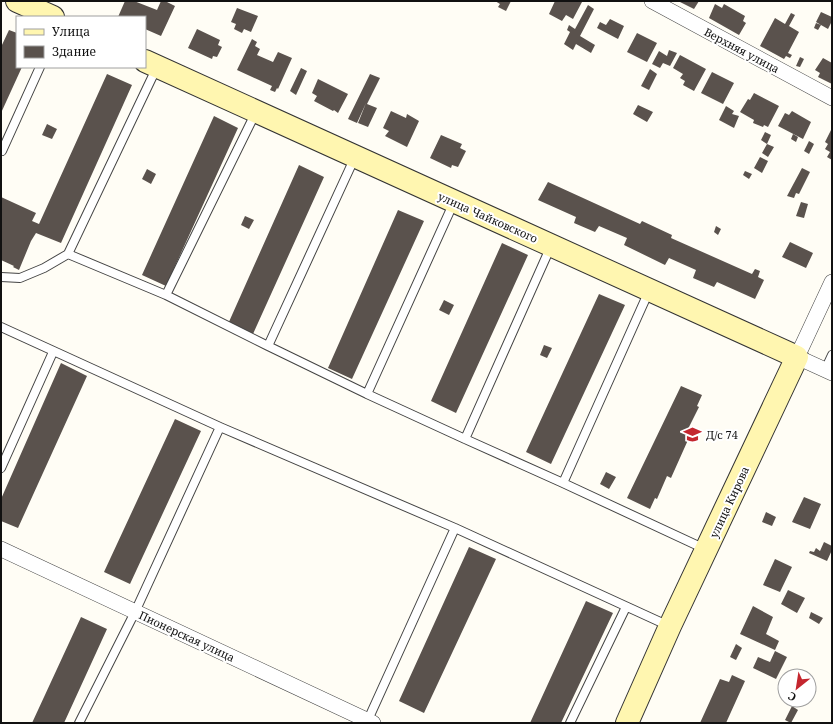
<svg xmlns="http://www.w3.org/2000/svg" width="833" height="724" viewBox="0 0 833 724" font-family="'Noto Serif',serif">
<style>
.building{fill:#5a524d}
.lines{fill:none;stroke-linecap:round;stroke-linejoin:round}
.service-casing{stroke:#444;stroke-width:10}
.minor-casing{stroke:#444;stroke-width:16}
.secondary-casing{stroke:#333;stroke-width:24}
.service{stroke:#fff;stroke-width:8}
.minor{stroke:#fff;stroke-width:15}
.secondary{stroke:#fff6b0;stroke-width:22}
.labels{text-anchor:middle;dominant-baseline:central;stroke-width:4;stroke-linejoin:round;paint-order:stroke}
.street-label{font-size:11px;fill:#111;stroke:#fff}
.poi-label{font-size:11px;fill:#111;stroke:#fff;text-anchor:start}
</style>
<rect width="100%" height="100%" fill="#fffdf5"/>
<!-- building -->
<path class="building" d="M125 1H134L157 10 161 1H165L175 6 161 36 145 29V17H118Z
M495 1H511L506 11 498 7 500 4Z
M555 1H580L582 2 573 19 566 15 562 21 549 14Z
M678 1H699L694 9Z
M715 4 722 8 724 4 745 16 743 21 746 23 739 35 709 18Z
M588 5 594 9 580 36 595 45 591 53 576 44 573 50 564 44 570 32 567 30 569 25 575 29Z
M237 8 258 16 251 32 244 29 242 33 234 29 236 24 231 22Z
M821 12 832 17V21L828 29 821 25 818 30 814 28 816 23 821 25 816 22Z
M791 13 795 15 789 26 799 32 788 53 792 55 790 58 786 56 784 59 760 46 775 18 785 24Z
M610 19 624 26 618 39 597 28 600 22 606 25Z
M197 29 220 40 218 45 222 47 217 57 213 56 212 59 188 48Z
M9 30 17 33V67H22L1 113V47Z
M637 33 657 43 647 62 627 52Z
M252 39 257 42 255 46 260 49 257 55 273 62 278 52 292 58 278 89 277 88 275 92 270 90 272 86 237 70Z
M669 50 677 53 670 66 663 63 660 68 652 64 659 51 667 56Z
M680 55 706 69 694 91 683 85 685 81 680 78 683 74 673 68Z
M800 57 804 59 800 67 796 66Z
M823 58 832 63V84L818 77 820 73 815 70Z
M301 68 307 71 296 95 290 91Z
M650 69 657 74 649 90 641 86Z
M712 72 734 83 723 104 701 93Z
M107 74 132 85 61 243 36 233 31 241 19 270 13 267 14 266 1 260V197L36 213 32 221 39 224Z
M370 74 380 78 367 104 377 108 368 127 358 123 366 103 357 123 348 119Z
M318 79 348 94 338 113 334 110 333 111 314 101 317 96 312 93Z
M754 93 779 106 768 127 764 125 763 127 753 123 754 120 740 112 748 99 750 100Z
M638 105 653 112 647 122 633 114Z
M726 106 734 111 732 114 739 116 734 128 719 120Z
M391 111 406 118 407 114 419 121 407 147 385 136 389 131 383 128Z
M792 111 811 122 803 139 778 126 785 113 789 115Z
M214 116 238 128 166 286 142 275Z
M47 124 57 129 52 139 42 135Z
M831 130 832 131V160L827 157 830 152 825 149 828 144 825 142Z
M765 132 771 135 767 144 761 140Z
M793 134 798 137 796 142 791 139Z
M441 135 462 144 460 148 466 151 458 167 452 165 451 168 430 158Z
M809 141 814 144 809 154 804 151Z
M767 144 774 147 768 157 762 153Z
M760 157 768 161 762 173 754 168Z
M299 165 324 177 253 334 228 324Z
M802 168 810 172 799 194 796 193 794 198 787 196Z
M147 169 156 174 151 184 142 179Z
M745 171 752 174 749 179 743 175Z
M548 182 640 224 642 221 672 235 671 238 752 274 755 269 760 271 758 277 764 280 755 299 717 282 714 287 693 278 696 270 669 258 665 265 624 245 627 238 599 226 595 232 574 223 576 217 538 200Z
M801 202 808 204 804 218 796 216Z
M398 210 424 221 352 379 328 368Z
M245 216 254 220 249 229 241 225Z
M716 226 721 229 718 235 714 232Z
M790 242 813 253 806 268 782 257Z
M502 243 528 255 456 413 431 401Z
M599 294 625 305 551 464 526 452Z
M444 300 454 305 449 315 439 310Z
M544 345 552 348 547 358 540 355Z
M61 363 87 376 18 528 1 521V499Z
M681 386 702 395 697 406 699 407 688 429 692 431 671 478 667 476 657 499 655 498 650 509 627 498Z
M175 419 201 431 130 584 104 572Z
M606 472 616 477 609 489 600 484Z
M804 497 821 504 810 529 792 522Z
M766 512 776 517 772 526 762 522Z
M824 542 832 546V550L827 561 809 553 810 551 814 552 816 548 820 551Z
M469 547 496 559 424 713 399 701Z
M775 559 792 567 780 592 763 585Z
M788 590 805 598 797 613 781 604Z
M586 601 613 613 561 723H530Z
M753 606 773 617 766 634 779 641 775 650 740 634Z
M811 612 823 618 819 624 809 618Z
M81 617 107 629 64 723H32Z
M736 644 742 648 736 660 730 657Z
M775 651 787 657 776 679 753 668 758 657 770 662Z
M732 675 745 681 726 723H700L720 679 729 682Z
M792 706 798 710 791 723 785 720Z"/>
<g class="lines">
<defs>
<path id="service" d="M256 112 166 295 268 346
M2 151 40 67
M355 157 268 346 367 394
M454 202 367 394 465 439
M551 246 465 439 563 483
M68 254 166 295
M1 277 20 278 44 268 68 254 157 67
M649 291 563 483 705 549
M1 327 220 427 455 528 669 626
M825 370 832 355
M1 468 53 352
M367 722 455 528
M79 723 135 612 220 427
M570 723 626 607"/>
<path id="minor" d="M652 1 832 98
M832 282 797 357 832 373
M1 549 373 723"/>
<path id="secondary" d="M17 1 53 17
M145 61 797 357 670 626 627 723"/>
</defs>
<!-- service casing -->
<use href="#service" class="service-casing"/>
<!-- minor casing -->
<use href="#minor" class="minor-casing"/>
<!-- secondary casing -->
<use href="#secondary" class="secondary-casing"/>
<!-- service -->
<use href="#service" class="service"/>
<!-- minor -->
<use href="#minor" class="minor"/>
<!-- secondary -->
<use href="#secondary" class="secondary"/>
</g>
<!-- icons -->
<defs>
<symbol id="school-bare" viewBox="-9 -9 18 18"><path d="M0-5L7-2L0 1L-7-2ZM-4 1L0 2.5L4 1V4Q0 6-4 4Z" fill="#c4262e" stroke="#fff" stroke-width="2.5" paint-order="stroke"/></symbol>
</defs>
<g fill-rule="evenodd">
<use href="#school-bare" x="680" y="422" width="25" height="25"/>
</g>
<g class="labels">
<!-- street labels -->
<g class="street-label">
<text transform="translate(742 50) rotate(28)">Верхняя улица</text>
<text transform="translate(488 217) rotate(24)">улица Чайковского</text>
<text transform="translate(729 502) rotate(-65)">улица Кирова</text>
<text transform="translate(187 636) rotate(25)">Пионерская улица</text>
</g>
<!-- poi labels -->
<g class="poi-label">
<text x="706" y="434">Д/с 74</text>
</g>
</g>
<!-- border -->
<rect width="833" height="724" fill="none" stroke="#111111" stroke-width="4"/>
<!-- legend -->
<rect x="16" y="16" width="130" height="52" fill="#ffffff" stroke="#a0a0a0"/>
<rect x="24" y="29" width="20" height="6" fill="#fff6b0" stroke="#a0a0a0"/>
<text x="52" y="36" font-size="12" fill="#111111">Улица</text>
<rect x="24" y="46" width="20" height="12" fill="#5a524d" stroke="#a0a0a0"/>
<text x="52" y="56" font-size="12" fill="#111111">Здание</text>
<!-- north arrow -->
<g transform="translate(797 688) rotate(210)"><circle r="19" fill="#ffffff" stroke="#a0a0a0"/>
<path d="M0-3L7 15L0 10L-7 15Z" fill="#c4262e"/>
<text y="-6" font-size="11" font-weight="bold" text-anchor="middle" fill="#111111">С</text>
</g>
</svg>
